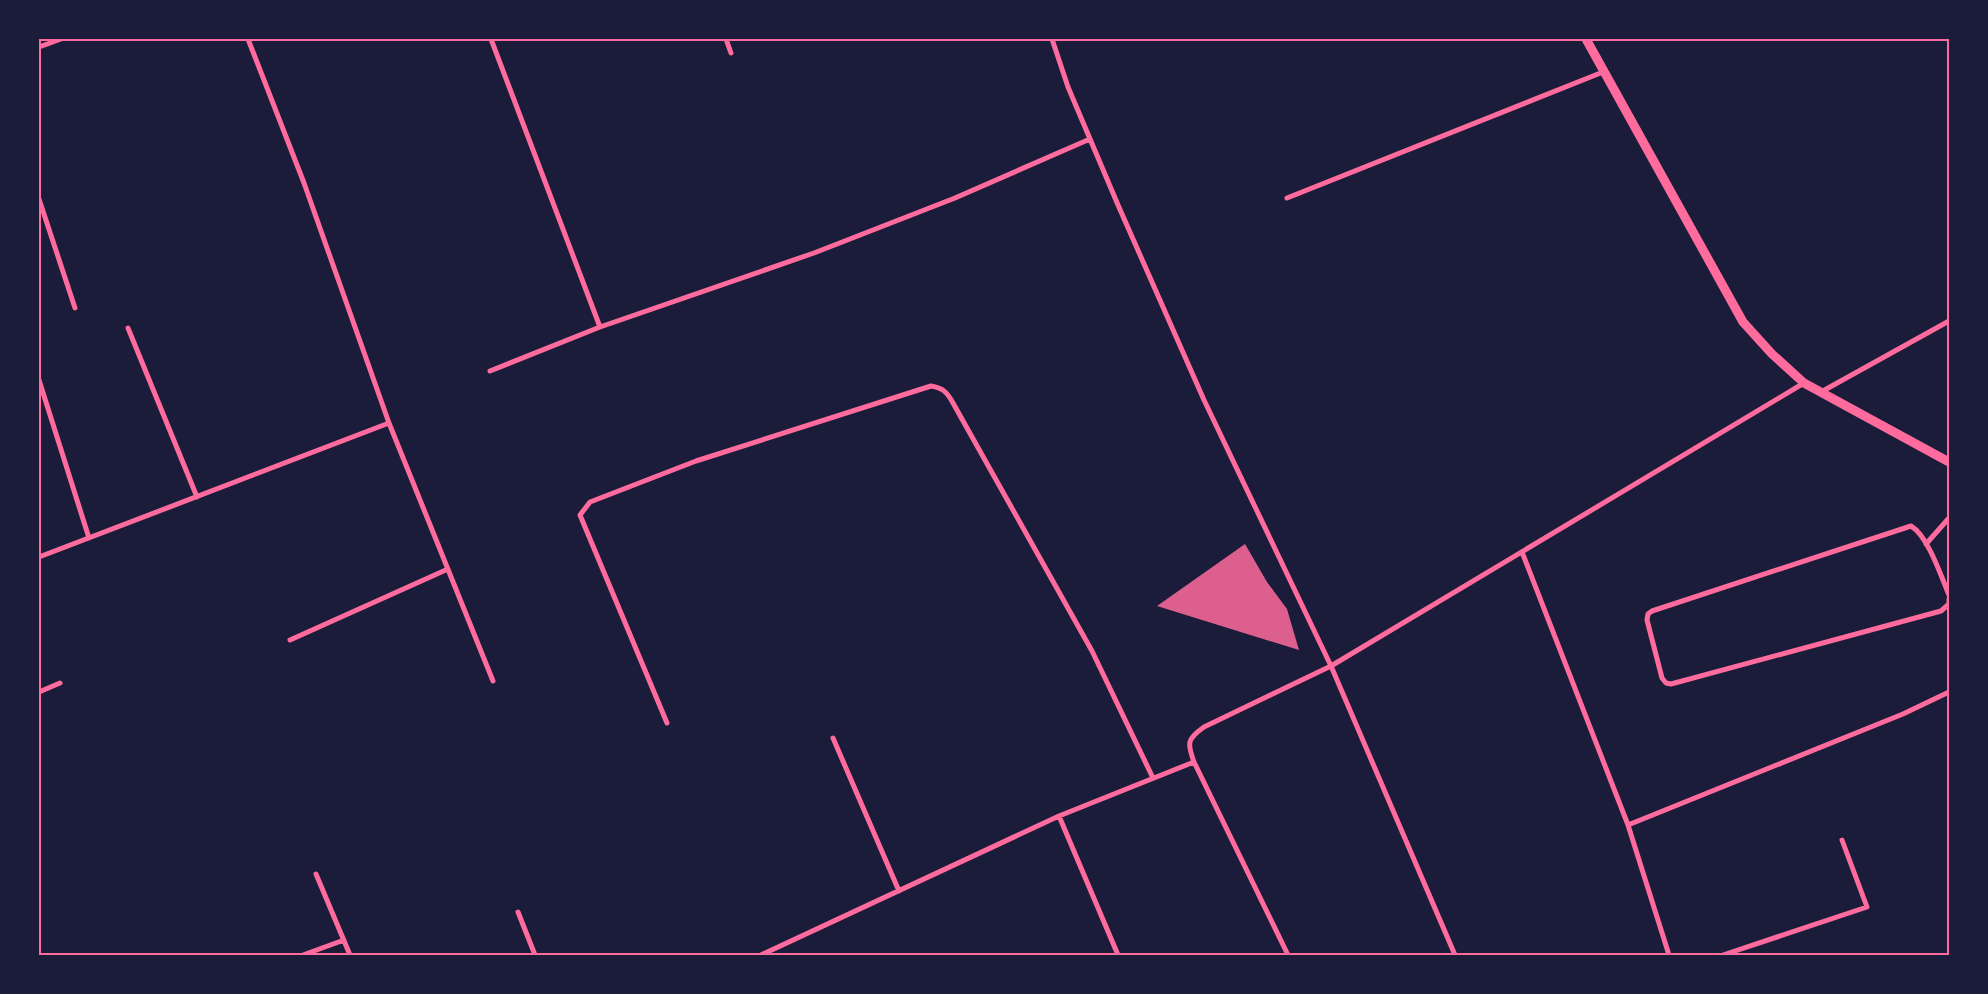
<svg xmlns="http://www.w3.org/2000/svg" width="1988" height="994" viewBox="0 0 1988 994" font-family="Quicksand,sans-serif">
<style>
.building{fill:#dd5f8e}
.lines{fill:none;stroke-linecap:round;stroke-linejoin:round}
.minor{stroke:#ff6b9d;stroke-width:5}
.tertiary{stroke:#ff6b9d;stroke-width:9}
.neatline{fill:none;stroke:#ff6b9d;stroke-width:2}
</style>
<rect width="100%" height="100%" fill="#1b1b3a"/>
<!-- building -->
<path class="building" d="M1245 544 1267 582 1287 609 1299 650 1157 606Z"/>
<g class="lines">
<!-- minor -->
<path class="minor" d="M248 39 304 183 389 423 493 681
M491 39 600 327
M726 39 731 53
M1052 39 1068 87 1118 205 1204 400 1331 666 1455 955
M39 47 61 39
M1287 198 1603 72
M39 199 75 308
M128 328 197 497
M490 371 600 327 814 253 955 198 1090 139
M39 380 89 538
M1821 392 1949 321
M1926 544 1949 518
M1522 552 1628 825 1669 955
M39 557 389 423
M1949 595C1941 576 1928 536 1911 526L1652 611 1648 614 1647 620 1662 678 1666 683 1671 684 1941 611 1949 604V599
M290 640 448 569
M39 692 60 683
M667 723 580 515 590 502 696 461 931 386C943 388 947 392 953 403L1092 651 1153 778
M833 738 899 891
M1059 816 1118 955
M1628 825 1903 714 1949 692
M316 874 350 955
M518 912 535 955
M303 955 344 940
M761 955 1059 816 1194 762
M1288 955 1194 762C1187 743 1187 739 1204 727L1331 666 1804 383
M1723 955 1867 907 1842 840"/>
<!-- tertiary -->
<path class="tertiary" d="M1586 39 1743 322 1772 354 1804 383 1949 462"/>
</g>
<!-- border -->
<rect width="1988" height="994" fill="none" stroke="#1b1b3a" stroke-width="80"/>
<rect x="40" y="40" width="1908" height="914" class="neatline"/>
</svg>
